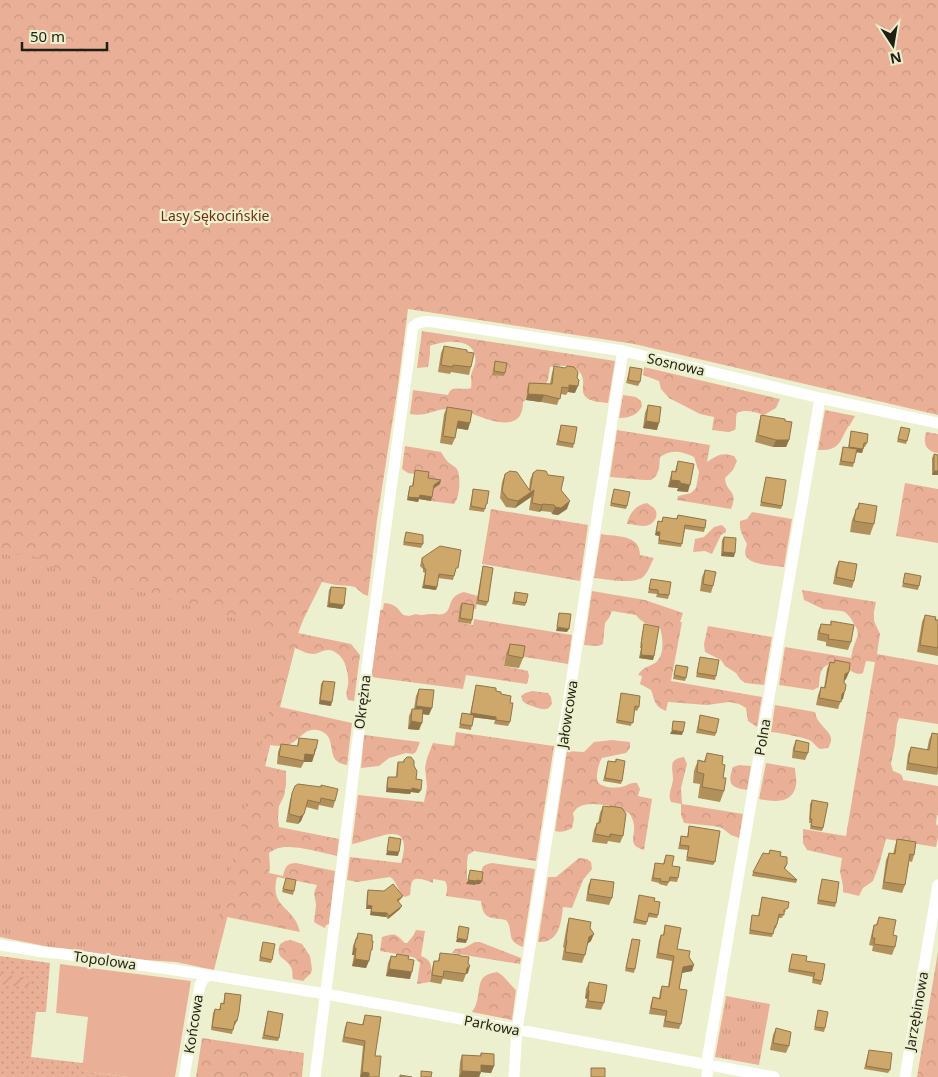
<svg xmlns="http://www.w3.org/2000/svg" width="938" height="1077" viewBox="0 0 938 1077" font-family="'Noto Sans',sans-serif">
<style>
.grass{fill:url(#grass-tufts)}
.forest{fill:url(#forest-crowns)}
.park{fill:url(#park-dots)}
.garden{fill:url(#garden-furrows)}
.pitch{fill:#eab097}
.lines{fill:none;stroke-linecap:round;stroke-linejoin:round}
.minor{stroke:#fff;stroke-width:11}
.wall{fill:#b1905b}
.shaded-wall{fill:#90754a}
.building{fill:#cea76a;stroke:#90754a}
.labels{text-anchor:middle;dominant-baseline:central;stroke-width:4.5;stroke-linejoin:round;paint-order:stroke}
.park-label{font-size:14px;fill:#6c2f11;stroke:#edf0ce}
.street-label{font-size:14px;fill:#1f1f13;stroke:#edf0ce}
</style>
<defs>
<pattern id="grass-tufts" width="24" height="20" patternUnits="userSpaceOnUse" patternTransform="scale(1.25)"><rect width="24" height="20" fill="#eab097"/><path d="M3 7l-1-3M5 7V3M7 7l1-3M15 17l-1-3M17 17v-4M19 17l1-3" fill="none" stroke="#c89781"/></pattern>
<pattern id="forest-crowns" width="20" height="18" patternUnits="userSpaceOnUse" patternTransform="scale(1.25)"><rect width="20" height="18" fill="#eab097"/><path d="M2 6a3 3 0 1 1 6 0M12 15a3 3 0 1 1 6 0" fill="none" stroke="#c89781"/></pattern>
<pattern id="park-dots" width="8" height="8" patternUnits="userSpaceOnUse" patternTransform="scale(1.25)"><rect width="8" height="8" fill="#eab097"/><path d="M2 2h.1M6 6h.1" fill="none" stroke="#c89781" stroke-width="1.8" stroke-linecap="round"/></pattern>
<pattern id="garden-furrows" width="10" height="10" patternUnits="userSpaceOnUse" patternTransform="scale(1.25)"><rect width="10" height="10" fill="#eab097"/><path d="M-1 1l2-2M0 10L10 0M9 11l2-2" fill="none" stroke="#c89781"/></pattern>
</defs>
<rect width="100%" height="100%" fill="#edf0ce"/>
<!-- grass -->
<path class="grass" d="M0 539 300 626 214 970 176 962 145 960 54 948 0 937Z
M726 996 770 1004 759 1065 715 1057Z"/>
<!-- forest -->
<path class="forest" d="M0 0H938V415L634 344 408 309 398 386 377 520 368 596 363 594 355 587 350 586 336 585 322 582 304 618 298 633 351 644 360 655 354 701 348 700C345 694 347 691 348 685 349 675 346 661 339 655 327 645 323 653 313 654 307 654 300 650 295 648L280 707 352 723 347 765C323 762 339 738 321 731 304 726 303 738 290 744 284 747 277 746 270 745L265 766 286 771V785L284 796 279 806 278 817 279 827 339 839 337 856C321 853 291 843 276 849 273 850 271 852 269 853L270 868 269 873 283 876C285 867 287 863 296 863L335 871 329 924 326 925 325 928 317 924 314 922 316 905 314 893 317 885 277 877C269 909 294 905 300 932L227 917 222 938 215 934 216 929 279 672C278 646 276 644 258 625L76 573 58 571 43 559 24 554 11 556 0 552Z
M422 331 615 361 608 403C601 402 589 402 585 396 581 391 584 386 583 380 582 365 562 364 550 367L548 380 544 387 541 400 538 402 534 401 527 390 526 400 523 402C523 427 504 424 486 419 480 417 474 414 468 412 462 410 455 410 448 409 440 409 433 412 425 414 420 415 415 415 410 414L413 390 448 395C451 384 463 391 471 388 472 383 471 380 471 376 472 369 477 364 475 356 472 337 443 341 430 346V354L428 367 417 368Z
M644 367 780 399 776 408 764 415C754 412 746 409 737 413 735 419 737 425 735 430L728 432 712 430 714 417 700 414 669 398 661 389 659 381 643 375Z
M623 395 636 397 641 401 642 406C638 415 629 418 619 418Z
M825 410 855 416 850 425 848 427C839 443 839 451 818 450Z
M617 430 710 445 707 462C718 455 721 452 734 456L737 461 733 470 725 478C726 494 739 489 731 509L677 500 678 496 691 493 696 488 699 472 694 457C682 451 671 449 660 457L659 469 656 476 651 480H644L610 477Z
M926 432 938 434V453C925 451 923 443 926 432Z
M405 446 441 452C443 455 445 459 448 462 450 464 455 466 457 469 461 476 460 498 454 504L431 501 433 489 427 481V476L408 473 402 469Z
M905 483 938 489V543L896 536Z
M647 503C649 505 652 506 654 508 661 516 652 526 644 526 639 526 632 524 627 524 629 513 636 505 647 503Z
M491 509 588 525 580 581 482 564Z
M752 512 792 519 784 567C775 566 750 565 746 556 744 552 746 548 747 544 743 536 739 531 740 521L747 519Z
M722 525 726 529V532L721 535 712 554 705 551 693 552 695 539 704 537 714 527Z
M601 534C617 537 640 534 640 555L654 558C651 563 649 570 645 575 636 586 607 579 594 578Z
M802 590 876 602 874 612V621L880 634 877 654 938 665V724L899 718 897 724 895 744 891 764 893 771C899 773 903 774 903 780L938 786V815H937L936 824 938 826V837L936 847 886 839 879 865 873 881 863 888 859 896 843 892V886L840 871 842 858 807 850 803 843V829L846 836 875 662 866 661 863 673C852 678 845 660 831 664 819 666 820 677 819 687L813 690 779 685 785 647 851 658 853 648 858 635 857 629 850 617 845 612 841 611 823 609 804 600Z
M592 591 645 600 683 613 680 622H682L671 681 762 697 757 727 748 721 746 708 739 704 729 702 707 705 668 702 666 711C654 706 655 701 651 690L640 684 642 676 638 675C644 666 647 668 655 663 665 657 663 637 660 628 651 625 641 623 636 615L612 611 609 618 605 623 603 644 598 646 584 645Z
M464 592 478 596 476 609 461 607 459 622 473 625 474 619 572 635 568 664 506 654 504 666 528 671 529 676 527 684 466 675 463 689 371 677 380 611 383 609 384 603C395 604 397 607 403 615L409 616 416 614C421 616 426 614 432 614 435 614 440 615 443 614 454 610 445 597 464 592Z
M708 626 772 637 764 685 745 683 740 679 736 673 725 666 721 660 705 652 704 644Z
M532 691 548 693 551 697 552 704C550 706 549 709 546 709 542 710 528 705 525 703 522 701 522 699 521 696L525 693Z
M775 705 815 712C816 716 817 720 820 723 827 732 836 736 828 748L820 749C816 747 814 743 811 741 804 737 780 733 771 732Z
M456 732 554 746 536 861 474 851 468 855 467 862V884H475L482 875C481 866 483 865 492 863L535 869 523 947C504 940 515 931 506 920 490 917 483 920 481 901L446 896C447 890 448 886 445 881L433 879V883C425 880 412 874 411 886 410 889 411 892 410 895L405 897C397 892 398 882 390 877L357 882 347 880 350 857 401 863C415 815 376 840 352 844L358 795 424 802 427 787 425 768 427 758 433 743 454 746Z
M364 735 420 742 416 752 413 754 406 753 389 758 379 766 361 768Z
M612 740 630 742V748L626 753 602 758C599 762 595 777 598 782 602 788 615 788 621 787 627 786 631 782 637 783L640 789 638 796 652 799 644 850C627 845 635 838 634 826 634 822 632 818 630 814 617 807 591 800 579 807 576 808 575 811 573 813L574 819 572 828C567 831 560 833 555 831L567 751 584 752 594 742Z
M684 757 687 764 681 788 682 804 743 814 739 838 731 835 722 828 714 826 684 823 681 815V804L671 802C667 793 673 787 673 779 673 773 671 767 673 762 676 758 679 758 684 757Z
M766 763 795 768C795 774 797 779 796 785 793 804 774 802 759 799Z
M739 765 751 766 747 790C730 788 727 783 733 767Z
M579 858 587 859 591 862 592 869 583 880 572 908 563 907C562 917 560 934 551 939 547 942 542 942 538 942L548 877H556Z
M416 930 425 931 421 956C435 961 431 970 430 982L417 984 420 963 415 958 409 956 380 951 382 937C395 933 395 933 405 943H407L413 936Z
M291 940 302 944 310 956 312 969 311 973 303 981 293 979C292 976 293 971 291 967 285 956 275 960 280 944L285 941Z
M475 942H480L521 958 520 964 452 953 455 949 464 948Z
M938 952V1077H917Z
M497 972C505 976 509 984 516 990L512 1020 472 1012C474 1009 476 1005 477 1001 481 986 476 975 497 972Z
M202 1038 304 1053 302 1077H196Z"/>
<!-- park -->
<path class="park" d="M0 956 50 963 46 1012H36L31 1057 83 1063V1071L128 1077H0Z"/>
<!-- garden -->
<path class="garden" d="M0 974 30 978 29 988 0 984Z"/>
<!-- pitch -->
<path class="pitch" d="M60 964 191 981 175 1077H128L82 1071 88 1017 56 1013Z"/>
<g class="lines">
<!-- minor -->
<path class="minor" d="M0 945 43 952 64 954 209 975 326 994 774 1077
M184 1077 200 985 204 978 209 975
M315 1077 370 644 413 327C419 321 426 321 434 322L623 351 820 398 938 423
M514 1077 517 1030 623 351
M707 1077 708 1055 820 398
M905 1077 938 885"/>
</g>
<!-- wall -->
<path class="wall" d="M444 346 471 367 469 375 451 372 450 374 438 372 441 353Z
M495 361 505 373 504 376 492 375Z
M554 366 575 393 568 392 566 395 561 394 557 405 541 402 526 400 527 389 529 383 550 384 552 373Z
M630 367 640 382 638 386 626 383Z
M648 405 657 430 643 428 645 413Z
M447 407 468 430 456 428 455 438 452 445 440 443 444 414Z
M761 415 785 421 789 440 786 447H773L755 442 759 422Z
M561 425 574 444 573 448 556 445Z
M901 427 907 441 906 444 897 442Z
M851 431 867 443 865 447H864L862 453 856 452 853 467 839 465 842 451 843 447 848 448Z
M934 454 938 455V475H932V458Z
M678 461 688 492 677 491 678 488 668 487 670 478 672 471H675Z
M415 470 428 478 440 484 433 488 431 501 419 499 418 502 407 500 409 489 410 486H412Z
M533 473 561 490 567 509 558 515 552 514 551 512 541 511 539 512 529 510 531 497 515 508 506 507 500 498 502 482 505 474 529 489 530 480Z
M766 477 782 506 781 509 760 506Z
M473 489 486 507H485L484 512 469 510Z
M614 489 627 506 626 509 610 506Z
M859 503 874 524 870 535 850 532 852 520Z
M678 515 705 528 704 532 685 529 681 547 658 544 659 536 655 535 658 521 661 522 663 517 676 519Z
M406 532 423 544 421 548 403 545Z
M724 537 734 557 721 556 722 540Z
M422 558 457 572H455L453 580 438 578 436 590 422 588 425 573 423 572V569L420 566Z
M839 561 854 581 852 588 833 584 836 568Z
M483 566 488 602 486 606 476 604 482 570Z
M705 570 713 586 711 593 700 591 702 577Z
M905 573 919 586 918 590 902 587Z
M651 579 669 595 668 599 656 597 657 594 648 593Z
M331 587 342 609 327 607 329 590Z
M515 592 526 603 525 606 512 604Z
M462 603 472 620 471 624 458 622 460 606Z
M925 615 938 620V656L917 652 922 622Z
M831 621 851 642 848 650 826 646V642L817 640 818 631 821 624 830 625Z
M644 624 654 656 653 660 639 658 641 648H640Z
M510 644 523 658 519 668 504 666 506 654Z
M700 657 716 676 715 680 696 677Z
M835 660 849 672 846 679 844 681 843 699 841 700 838 709 816 705 818 695 821 687 824 688 827 669 830 662 834 663Z
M676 665 686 678 685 681 673 679Z
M323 681 331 706 319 704 321 684Z
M476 685 496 691 501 694 510 703V722L508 726 494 724 495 720 473 717 471 730 459 728 462 713 470 714Z
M419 689 429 715 423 714 419 730 408 729 409 716 412 709H414L416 696Z
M621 693 639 707 637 711 635 710 631 726 616 723Z
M700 715 716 733 715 736 696 733Z
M932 733 938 734V772L937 775 906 770 908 754 911 747 927 750 929 740Z
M299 738 316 749 312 762H304L301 768 277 764 278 752 281 744 297 746Z
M796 740 808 753 805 760 792 758 793 748Z
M707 753 722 764 724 791 720 802 698 798 700 784 693 783 694 771 698 760 704 761Z
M616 759 622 781 621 784 603 781 608 761 615 762Z
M404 760 414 766 419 793 411 792 410 794 386 792 387 780 388 777H396L397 765 398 762H403Z
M295 786 335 801 333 808 319 805 318 810 306 807 301 821 298 824 286 822 290 800Z
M812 800 823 828 822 831 810 829 811 823H809L810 804Z
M603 806 623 836 620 843 608 841 607 844 592 842 594 830 597 823H598L600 813Z
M689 826 715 862 713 865 686 861 688 850 678 849 681 836 687 837Z
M897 839 914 855 912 862 909 861 905 885 902 893 882 889 886 860 889 853 893 854 895 846Z
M770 850 780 856 787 864 785 869 797 880 796 883 752 876 753 872 768 854Z
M666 855 678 878 677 882 669 881 667 886 659 884V883L651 881 655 863 663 864Z
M286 878 294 891 293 895 282 892Z
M591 879 612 898 609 905 586 901 588 886Z
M822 879 836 903 835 907 817 904Z
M368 890 403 896 401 899 398 902 400 909 388 919 386 917 370 915 371 909H366L367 893Z
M639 895 654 901 658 915 657 918 648 917 646 925 633 923Z
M762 897 786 911 784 913 782 918H779L776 928 774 929 772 937 749 934 752 915 758 916Z
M879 917 893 935 895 947 892 955 872 951 873 946 869 945 872 932 874 925H876Z
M569 918 590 928 591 941 587 944 585 955 582 963 562 960 564 948 563 947 567 925Z
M665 925 677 949 689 957 692 971 682 973 679 989 681 1024 679 1029 663 1027 665 1016 649 1014 651 1003 653 997 659 998 660 991 662 986 668 987 672 961 656 958 659 940 661 935H663Z
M358 933 370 957 366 968 352 966 354 955H352L353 946Z
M632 939 635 969 634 973 625 971Z
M263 942 272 960 271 963 259 961Z
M440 953 468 963V973L466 974 463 982 443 979 441 984 430 982 432 968 434 961H438Z
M397 954 408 959 410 979 386 976 388 963 391 956 395 957Z
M792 954 806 961 822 981 821 985 812 983 813 977 788 972Z
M589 982 604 1003 601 1010 585 1008 587 999 585 998 586 989Z
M225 993 237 1021 235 1025H234L232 1034 211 1030 213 1013 215 1009 219 1010 221 1003 223 1004Z
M818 1010 825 1028 824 1032 814 1030Z
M268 1011 279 1038 278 1041 262 1039Z
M365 1015 375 1056 379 1077H360L363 1046 342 1042 345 1027 347 1022 362 1025Z
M776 1028 789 1046 786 1053 770 1050 773 1035Z
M869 1050 890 1070 888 1073 864 1069Z
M481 1053 494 1066 491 1073 481 1072 479 1077H459L460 1062 462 1055 480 1056Z"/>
<!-- shaded-wall -->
<path class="shaded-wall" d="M569 385 578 386 575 393 568 392Z
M528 394 544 395 541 402 526 400Z
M458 421 470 423 468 430 455 428Z
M646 421 659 423 657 430 643 428Z
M776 440H789L786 447H773Z
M849 447 863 449 862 453 848 451Z
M934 471H938V475H932Z
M441 480 440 484 433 489 434 485Z
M671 480 680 481 678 488 668 487Z
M680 483 690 485 688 492 677 491Z
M534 490 531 497 515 508 518 501Z
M420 495 432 497 431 501 419 499 418 502 407 500 408 497Z
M570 501 567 509 558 515 552 514 555 507Z
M543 504 541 511 539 512 542 505Z
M656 532H660L659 536 655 535Z
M723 552 735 553 734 557 721 556Z
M424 585 437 587 436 590 422 588Z
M329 603 344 605 342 609 327 607Z
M557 627 569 629 567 632 556 631Z
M641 655 654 656 653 660 639 658Z
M849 672 846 679 842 682 845 674Z
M845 691 843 699 839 701 842 694Z
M320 700 332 702 331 706 319 704Z
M416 706 432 708 429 715 414 713Z
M471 713 496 717 495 720 470 717Z
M411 721 422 723 419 730 408 729Z
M672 730 683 732 682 735 670 734Z
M315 749H316L312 762H304L305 754Z
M387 788H412L421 790 419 793 411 792 410 794 386 792Z
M304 814 301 821 298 824 300 817Z
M387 851 399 852 398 856 386 855Z
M468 880H477L482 881 480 884H476L475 885 466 884Z
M367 905 372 906 371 909H366Z
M402 906 400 909 388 919 389 916Z
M371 912 387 913 386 917 370 915Z
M594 934 591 941 586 945 589 937Z
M457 938 467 940 466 943 456 942Z
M354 948H356L354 955H352Z
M355 959 369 961 366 968 352 966Z
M694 965 692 971 681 973 683 967Z
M470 966 468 973 466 974 467 968Z
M389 969 412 972 410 979 386 976Z
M588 991H589L587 999 585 998Z
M481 1065 494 1066 491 1073 481 1072 479 1077H459L462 1071Z
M362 1072 369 1073 368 1077H360Z"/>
<!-- building -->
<path class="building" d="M444 346 467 350V352L474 353 471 367 453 365V367L441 365Z
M495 361 507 363 505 373 494 371Z
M554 366 565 368 567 366 574 367 578 372 577 378 579 380 578 386 569 385V388L562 387 560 399 544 395 528 394 529 383 552 384Z
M630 367 642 369 640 382 628 380Z
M648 405 661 407 659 423 646 421Z
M447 407 472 411 470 423 458 421 455 438 443 436Z
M761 415 785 419V421L792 422 789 440H776L758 435Z
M561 425 577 427 574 444 558 441Z
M901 427 910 429 907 441 898 439Z
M851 431 868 434 867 443H864L863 449 849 447Z
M843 447 857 449 854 463 841 461Z
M934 454 938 455V471H934Z
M678 461 694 464 690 485 680 483V481L671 480 672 471 676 472Z
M415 470 429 472 428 478 441 480 434 485 432 497 420 495 419 498 408 497 410 486H413Z
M537 470 546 471 548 475 564 477 561 490 570 501 561 508 555 507 554 505 543 504 542 505 532 503 534 490 518 501 508 499 502 491 505 474 510 471 517 472 530 491 533 473Z
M766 477 786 480 782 506 761 502Z
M473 489 489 491 487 504H486L485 509 471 506Z
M614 489 630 492 627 506 611 503Z
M859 503 877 506 874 524 854 521 856 509H858Z
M678 515 706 520 705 528 685 525 682 544 659 540 660 532H656L658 521 662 522 663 517 677 519Z
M406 532 423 535V544L404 542Z
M724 537 736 538 735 553 723 552Z
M440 546 461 550 458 568H456L454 576 439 574 437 587 424 585 426 569H424V566L422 562V558Z
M839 561 857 564 854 581 836 577Z
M483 566 493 568 488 602 478 600Z
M705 570 716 572 713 586 703 584Z
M905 573 921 576 919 586 903 583Z
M651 579 671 582 669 595 658 594V590L649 589Z
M331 587 346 588 344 605 329 603Z
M515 592 528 594 526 603 514 601Z
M462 603 474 605 472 620 460 618Z
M559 613 571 614 569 629 557 627Z
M925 615 936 617 935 620H938V648L920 645Z
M831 621 854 625 851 642 828 639 829 635 819 633 821 624 831 625Z
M644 624 659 627 654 656 641 655 642 644H641Z
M510 644 525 646 523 658 508 655Z
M700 657 719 660 716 676 697 673Z
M835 660 850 663 849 672 845 674 844 682 846 685 845 691 842 694 841 702 819 698 821 687 825 688 830 662 834 663Z
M676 665 688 667 686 678 674 675Z
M323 681 335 682 332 702 320 700Z
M476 685 496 688V691L501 692V694L511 696 510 703H513L510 722 496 720V717L471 713Z
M419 689 434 690 432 708 416 706Z
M621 693 640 696 639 707 635 706 633 723 617 720Z
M412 709H423L422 723 411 721Z
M462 713 474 715 472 726 460 724Z
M700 715 719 719 716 733 698 729Z
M673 721 685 722 683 732 672 730Z
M932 733 938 734V768L908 763 911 747 929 750Z
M299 738 318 740 316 749H315L314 755 305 754 304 761 279 756 281 744 298 746Z
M796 740 809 743 808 753 794 751Z
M707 753 723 756 722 764 725 765 723 778H726L724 791 702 787 704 774 697 772 698 760 705 762Z
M407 757H411L414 761V766L417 771 416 779 422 780 421 790 412 788V790L387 788 388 777H397L398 762H404V760Z
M616 759 625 761 622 781 605 778 608 761 616 762Z
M298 784 321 787V785L338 789 335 801 321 798 320 803 308 800 304 814 300 817 289 814 292 793 295 786Z
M812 800 828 803 823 828 811 826 812 819H810Z
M603 806 610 807V806L622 808 626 814 623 836 610 834V837L595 834 597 823H600Z
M689 826 720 831 715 862 687 857 689 846 680 845 681 836 688 837Z
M389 837 401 839 399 852 387 851Z
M897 839 916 842 914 855 910 854 905 885 884 882 889 853 895 854Z
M770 850 781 852 780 856 787 857V864L784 868 797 880 753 872 763 853 769 854Z
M666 855 674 856 672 866 680 867 678 878 670 877 669 882 660 881 661 879 653 878 655 863 664 864Z
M470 870 483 872 482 881 477 880 476 881 468 880Z
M286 878 296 880 294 891 283 889Z
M591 879 614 882 612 898 588 894Z
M822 879 839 882 836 903 818 900Z
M393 884 403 896 397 900 402 906 389 916 387 913 371 912 372 906 367 905 368 890 384 891Z
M639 895 655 898 654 901 660 902 658 915 649 913 647 922 635 919Z
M762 897 789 902 788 908 784 910V915L779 914 777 924 775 926 773 934 750 930 752 915 759 916Z
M879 917 896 920 893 935 897 936 895 947 874 944 875 938H872L874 925H877Z
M569 918 591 922 590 928 594 934 589 937 585 955 565 952 567 940H566Z
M665 925 681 928 677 949 690 951 689 957 694 965 683 967 679 989 687 990 681 1024 665 1021 667 1011 651 1008 653 997 660 999 662 986 669 987 674 956 658 953 661 935H664Z
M459 926 469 928 467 940 457 938Z
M358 933 372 935V941H373L372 950H371L369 961 355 959 356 948H354L356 939H357Z
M632 939 640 940 635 969 626 968Z
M263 942 275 944 272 960 260 957Z
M440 953 460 955 461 956 469 957 468 963 470 966 467 968 466 974 444 971 443 977 432 975 434 961H439Z
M397 954 409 956 408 959 414 960 412 972 389 969 391 956 396 957Z
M792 954 807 956 806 961 825 964 822 981 813 979 815 973 789 969Z
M589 982 607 985 604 1003 588 1001 589 991H588Z
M225 993 241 995 239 1012 237 1021H235L233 1030 212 1027 215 1009 220 1010 221 1003 224 1004Z
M818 1010 828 1012 825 1028 815 1027Z
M268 1011 283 1014 279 1038 264 1035Z
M365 1015 381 1017 375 1056H381L379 1077H369V1073L362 1072 365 1041 344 1037 347 1022 363 1025Z
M776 1028 791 1032 789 1046 773 1043Z
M869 1050 892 1053 890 1070 866 1066Z
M481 1053 494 1054V1066L481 1065V1072L462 1071V1055L481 1056Z
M591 1068H605V1077H591Z
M421 1071 432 1072 431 1077H421Z
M400 1075 412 1077H400Z"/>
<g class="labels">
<!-- park labels -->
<g class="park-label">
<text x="215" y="215">Lasy Sękocińskie</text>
</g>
<!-- street labels -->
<g class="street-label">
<text transform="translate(676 364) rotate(13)">Sosnowa</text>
<text transform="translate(362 702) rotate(-83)">Okrężna</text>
<text transform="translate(567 714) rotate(-81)">Jałowcowa</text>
<text transform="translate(762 737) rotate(-80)">Polna</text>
<text transform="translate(105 960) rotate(8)">Topolowa</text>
<text transform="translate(916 1011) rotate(-80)">Jarzębinowa</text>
<text transform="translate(193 1024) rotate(-81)">Końcowa</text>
<text transform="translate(492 1025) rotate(11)">Parkowa</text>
</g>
</g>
<!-- north arrow -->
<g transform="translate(893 45) rotate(168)" stroke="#edf0ce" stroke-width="4" paint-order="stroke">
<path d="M0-4L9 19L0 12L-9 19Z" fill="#1f1f13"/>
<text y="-8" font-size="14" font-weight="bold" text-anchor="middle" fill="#1f1f13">N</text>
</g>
<!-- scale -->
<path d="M22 42v8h85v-8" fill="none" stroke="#1f1f13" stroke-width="2.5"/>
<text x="30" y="42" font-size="15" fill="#1f1f13" stroke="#edf0ce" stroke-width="4" paint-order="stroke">50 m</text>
</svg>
